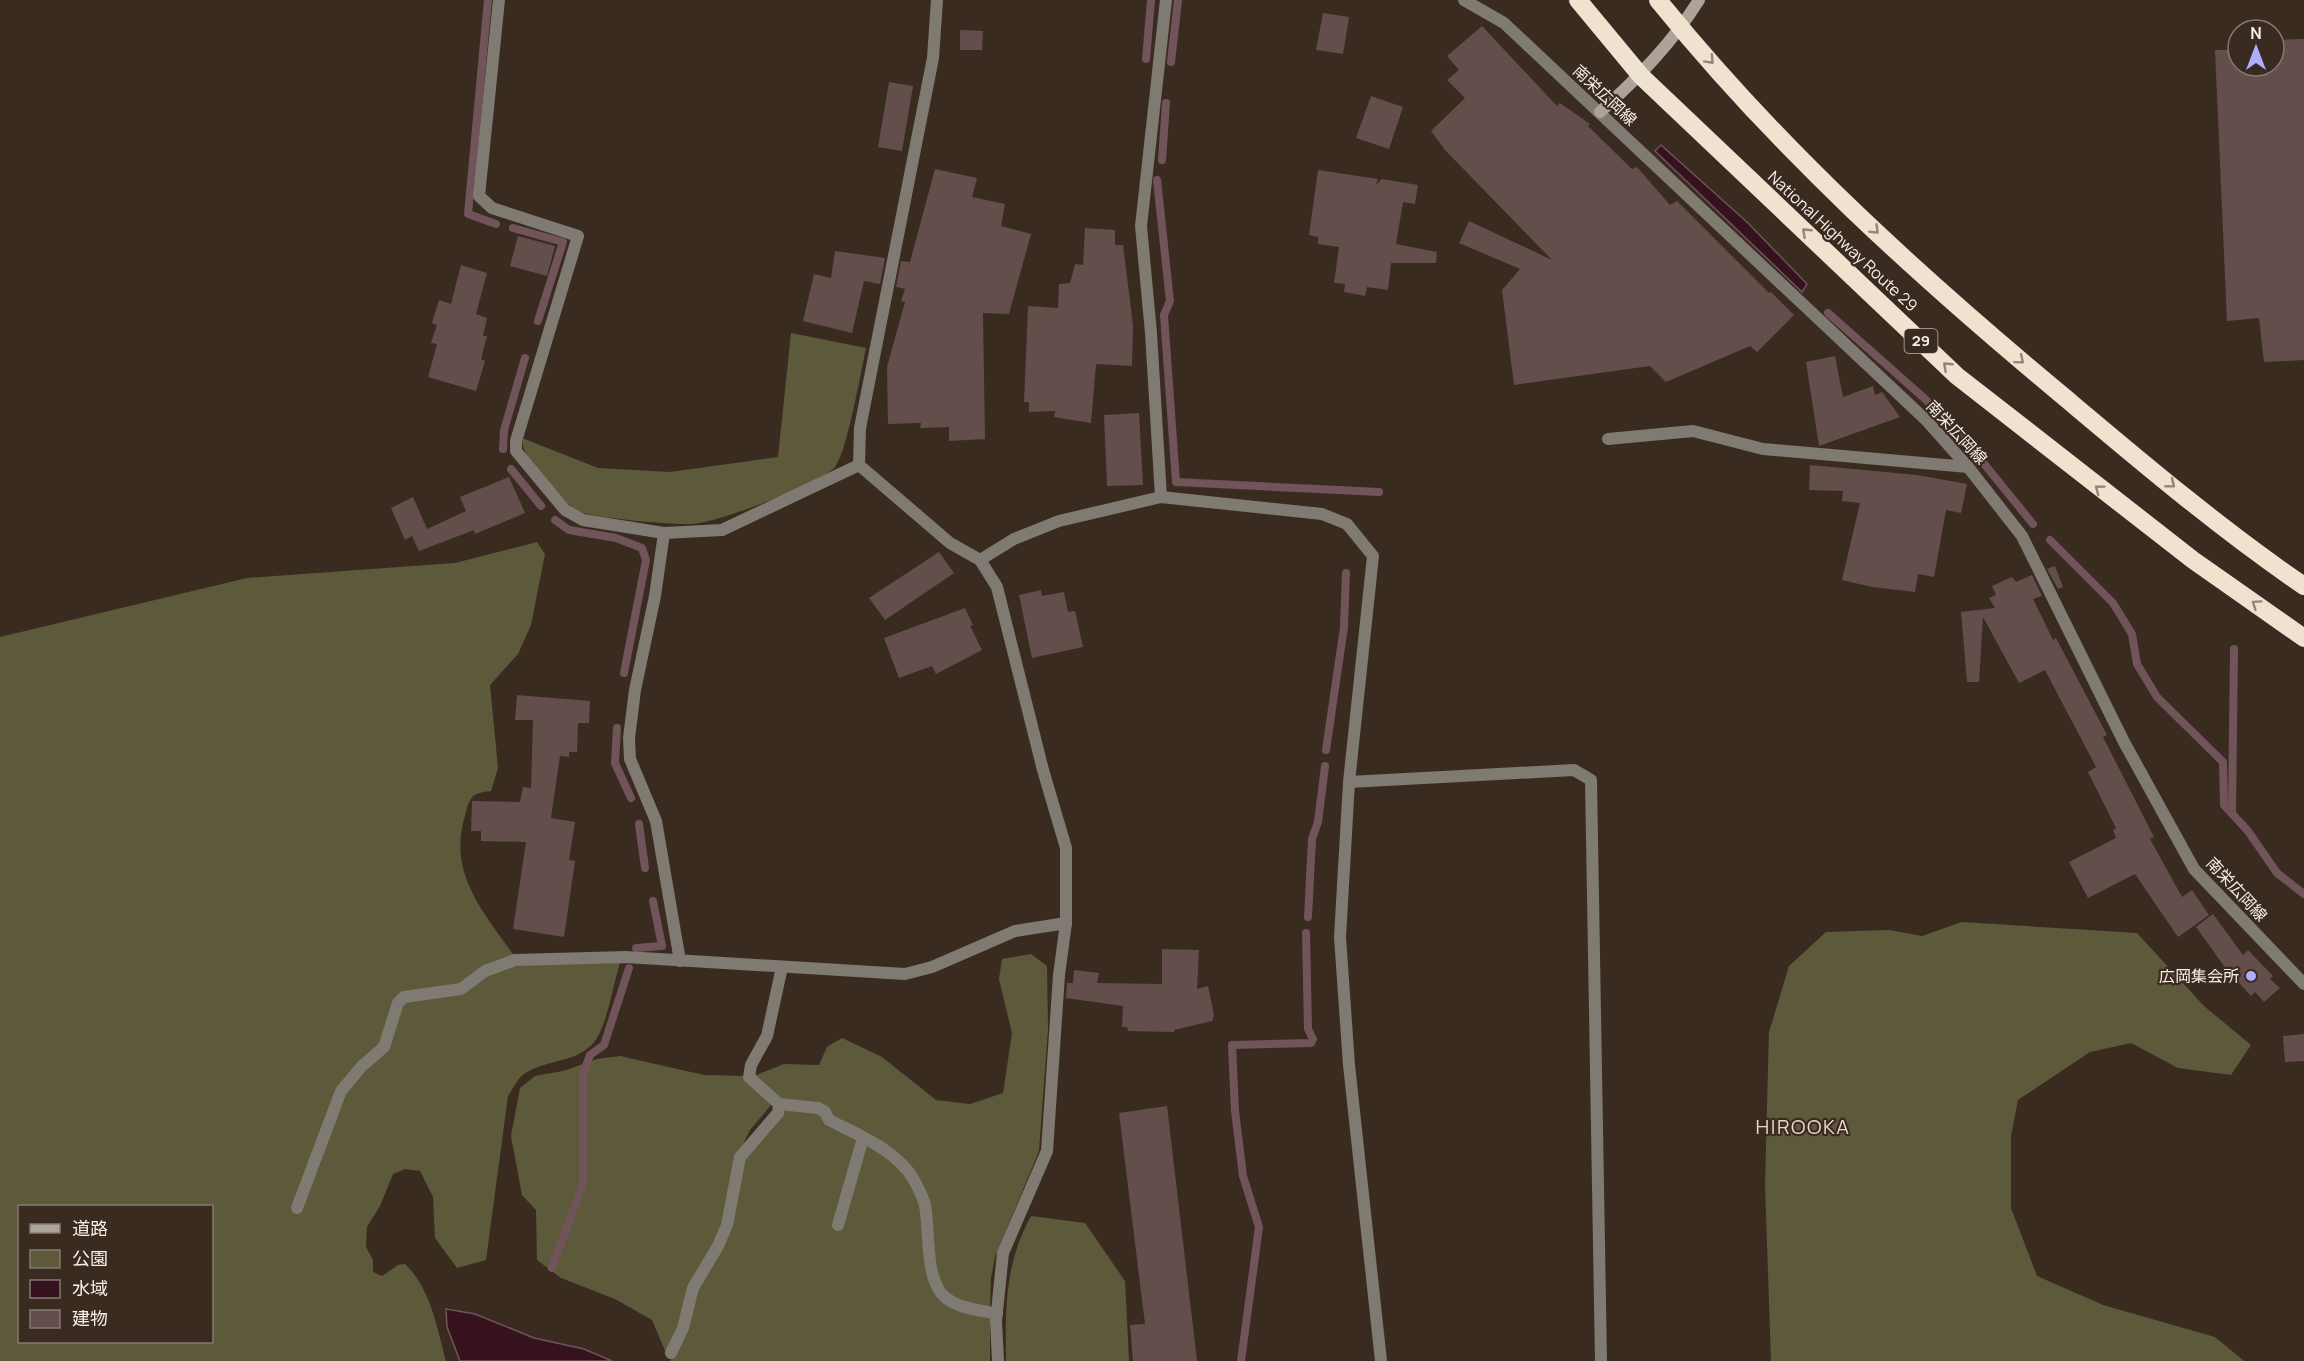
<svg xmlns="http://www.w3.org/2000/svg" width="2304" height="1361" font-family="Manrope,'Noto Sans JP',sans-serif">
  <rect width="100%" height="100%" fill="#3a2b21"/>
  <g fill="#5d5a3b" fill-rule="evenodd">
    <path d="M791,333L866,348C861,371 847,453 835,467C819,485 716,523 692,524C673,525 593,518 578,511C565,505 553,487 543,476C533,463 522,454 522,438L598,468L670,472L778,457Z"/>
    <path d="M537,542L545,554L531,625L518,654L490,685L498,768L491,791C471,793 470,797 465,816C447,873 484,913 515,957L458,986L408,991L381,1042L359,1064L341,1103C348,1090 355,1078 366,1068C373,1062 382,1056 387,1049C397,1034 396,1013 407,1001L459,994L487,975L519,964L620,963C614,982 607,1022 597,1038C581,1064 547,1058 524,1074C517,1079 513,1089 508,1096L486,1260L457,1268L435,1238L433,1197L420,1171L405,1169L393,1174L380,1206L367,1227L366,1247L373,1260V1272L382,1276L398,1265L405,1264C431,1289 437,1328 446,1361H0V637L247,578L455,563ZM20,1206H212V1342H20Z"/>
    <path d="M1962,922L2137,933L2204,1006L2251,1045L2231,1075L2178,1068L2131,1043L2090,1052L2018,1100L2011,1136V1208L2037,1276L2103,1305L2215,1337L2244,1361H1771L1765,1185L1769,1032L1789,966L1826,932L1889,930L1922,936Z"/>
    <path d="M1031,954L1047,966L1048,1029L1039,1151L995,1257L991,1278L990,1308L955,1300L941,1287L920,1181L832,1117L782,1101L754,1076L784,1064L819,1065L827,1047L842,1038L882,1057L936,1100L970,1104L1003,1093L1012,1033L999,979L1002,959Z"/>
    <path d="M620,1056L704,1075L745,1076L772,1104L750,1130L740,1150L722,1224L666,1353L652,1320L615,1299L561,1278L537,1260L536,1210L522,1195L511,1136L520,1088L535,1076L563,1071L597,1059Z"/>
    <path d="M783,1109L816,1113L876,1149L904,1172L919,1197L932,1290L941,1301L990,1316V1361H670C684,1342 686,1324 693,1302C706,1259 725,1204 743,1163C754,1139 775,1134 783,1109Z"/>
    <path d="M1031,1216L1085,1223L1125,1281L1129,1361H1006C1005,1309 1005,1263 1031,1216Z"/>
  </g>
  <g fill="#35121d" stroke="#70545a" stroke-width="1.5">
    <path d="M1661,145L1747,222L1807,284L1802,292L1655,151Z"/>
    <path d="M446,1309L475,1314L534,1338L584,1349L612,1361H460L447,1327Z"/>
  </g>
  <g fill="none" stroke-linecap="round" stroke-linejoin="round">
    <g stroke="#70545a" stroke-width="8">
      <path d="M488,0L468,214L496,224"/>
      <path d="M1146,59L1151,0"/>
      <path d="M1171,62L1178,0"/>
      <path d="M1162,160L1166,103"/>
      <path d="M1157,180L1170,301L1164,315L1176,482L1379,492"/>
      <path d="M513,228L563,242L538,321"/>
      <path d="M1828,313L1924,398L1959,433L2033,524"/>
      <path d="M503,449L504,430L525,358"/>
      <path d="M511,469L541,506"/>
      <path d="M555,520L569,530L616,538L642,548L646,560L624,673"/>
      <path d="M2050,540L2113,603L2132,634L2137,664L2157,697L2223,762L2224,805L2248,831L2277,873L2304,894"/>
      <path d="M617,728L615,763L631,798"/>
      <path d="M1326,750L1344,627L1346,573"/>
      <path d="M2232,812L2234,649"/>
      <path d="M639,824L645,868"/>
      <path d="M1308,917L1312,839L1318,822L1325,766"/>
      <path d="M636,948L662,946L653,901"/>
      <path d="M552,1268L583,1183V1074L590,1055L604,1045L629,968"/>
      <path d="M1241,1361L1259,1227L1243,1176L1235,1111L1232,1045L1311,1043L1313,1039L1308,1029L1306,933"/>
    </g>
  </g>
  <g fill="#634e4b">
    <path d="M1323,13L1349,17L1343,54L1316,50Z"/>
    <path d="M1482,26L1557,106L1560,103L1590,124L1588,126L1632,169L1637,167L1670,205L1677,201L1769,293L1771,292L1794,315L1757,352L1750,346L1666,382L1650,366L1514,385L1502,290L1520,269L1459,243L1469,221L1552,260L1445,150L1431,131L1465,98L1447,80L1459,70L1447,56Z"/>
    <path d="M960,30L983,31L982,50H960Z"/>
    <path d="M2304,39V360L2264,362L2259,318L2227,321L2215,50H2238V66H2274V40Z"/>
    <path d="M889,82L913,86L902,151L878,147Z"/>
    <path d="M1371,96L1403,107L1389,149L1356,138Z"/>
    <path d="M935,169L977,178L972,197L1005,204L1001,226L1031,234L1009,314L983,313L985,439L949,441V427L920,428L921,423L888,424L887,367L905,302L901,301L905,289L896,287L901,261L910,262Z"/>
    <path d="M1318,170L1378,179L1376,185L1382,179L1418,185L1415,204L1403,202L1396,244L1437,252L1436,263H1391L1388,290L1367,287L1365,296L1344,292L1345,284L1334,283L1339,247L1318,244V237L1309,235Z"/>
    <path d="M1085,228L1115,230V245H1123L1133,325L1132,366L1096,364L1091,423L1054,417L1055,411L1029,412V402H1024L1028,306L1058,308L1059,284L1070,283L1075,264L1083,265Z"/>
    <path d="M518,236L555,246L547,276L510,266Z"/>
    <path d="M835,251L885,258L880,284L864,281L852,333L803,321L814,274L831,278Z"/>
    <path d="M461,265L487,273L476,314L487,318L483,336H487L481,359L485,361L476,391L428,377L437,344L431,343L437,325L432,323L439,300L451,304Z"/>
    <path d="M1835,356L1843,397L1873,386L1875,395L1882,392L1900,417L1819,446L1806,362Z"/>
    <path d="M1139,413L1143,485L1107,486L1104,415Z"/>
    <path d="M1810,465L1917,475L1967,484L1961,513L1946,510L1934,577L1918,574L1915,592L1872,587L1842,580L1860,503L1842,501L1843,491L1809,490Z"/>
    <path d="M509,477L525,513L475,534L474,530L419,551L412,536L405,540L391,508L413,497L427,529L466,511L460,497Z"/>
    <path d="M939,552L954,573L885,620L869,598Z"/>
    <path d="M2055,566L2063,587L2058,589L2047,569Z"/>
    <path d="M2032,575L2042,596L2033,599L2053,640L2056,638L2107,735L2103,737L2154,837L2150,839L2182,897L2192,890L2209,915L2178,937L2135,874L2088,898L2069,862L2116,838L2113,830L2116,828L2088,772L2096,767L2045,670L2019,683L1983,617L1979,682H1967L1961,612L1995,608L1989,598L1996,595L1992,586L2012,577L2016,582Z"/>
    <path d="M1041,590L1042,596L1064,592L1068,612L1075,611L1083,647L1032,658L1019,595Z"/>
    <path d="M965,608L973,625L970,626L982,650L936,674L932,666L899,678L884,638Z"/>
    <path d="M517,695L590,701L589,723H578L577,752H569V757L560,756L551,818L575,822L569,860L575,861L564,937L513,929L526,842L481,841V831H471L472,801L520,802L523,787L531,788L533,720H515Z"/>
    <path d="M2213,914L2243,955L2248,950L2273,976L2270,979L2280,988L2264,1002L2255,992L2251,996L2224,966L2196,927Z"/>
    <path d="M1162,949L1199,950L1197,989L1208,986L1214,1015L1212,1021L1174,1030V1032L1128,1031L1127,1027H1122L1123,1006L1066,998L1067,983H1073L1074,970L1099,973L1097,983L1162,984Z"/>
    <path d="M2304,1034V1061L2285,1062L2283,1036Z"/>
    <path d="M1167,1106L1197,1361H1133L1130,1325L1145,1324L1119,1113Z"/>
  </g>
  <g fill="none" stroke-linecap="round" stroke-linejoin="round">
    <g stroke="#7f7a72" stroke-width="12">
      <path d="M499,0L479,196L492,208L578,236L516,441V451L565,510L583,520L664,533L722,530L859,465"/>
      <path d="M1464,0L1504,23L1927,421L1968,467L2022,536L2124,742L2194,869L2304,984"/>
      <path d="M1608,439L1693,431L1763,449L1968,467"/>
      <path d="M859,465L950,543L980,560L997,587L1043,770L1066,848V923L1059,975L1047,1151L1003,1253L996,1321L998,1361"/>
      <path d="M859,465L860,428L933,58L937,0"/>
      <path d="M1161,497L1151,333L1141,226L1166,0"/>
      <path d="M664,533L655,596L635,690L629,738L630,759L656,821L680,961"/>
      <path d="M980,560L1014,539L1059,521L1161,497L1322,514L1347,524L1373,556L1349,782L1340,937L1349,1065L1381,1361"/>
      <path d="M1349,782L1574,770L1591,780L1601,1361"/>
      <path d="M779,1104L818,1108L825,1112L829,1120C858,1135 897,1150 914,1180C918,1188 923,1197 925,1205C930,1231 924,1286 949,1300C962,1309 981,1310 997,1314"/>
      <path d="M297,1208L341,1091L362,1066L384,1047L398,1003L404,997L461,989L485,971L515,960L626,957L905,974L932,967L1015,931L1066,923"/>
      <path d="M838,1225L863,1138"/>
      <path d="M671,1353L683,1328L693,1288L718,1246L727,1225L740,1157L778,1113L779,1104L749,1077L751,1065L767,1036L782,967"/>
    </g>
    <path stroke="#aca498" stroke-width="12" d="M1600,112C1638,78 1672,43 1699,0"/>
    <g stroke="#efe2cf" stroke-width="18">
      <path d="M1578,0L1641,76L1957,376L2193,560L2304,638"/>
      <path d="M1658,0C1778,149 1922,279 2069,401C2145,465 2222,530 2304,586"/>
    </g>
  </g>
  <defs><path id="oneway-chevron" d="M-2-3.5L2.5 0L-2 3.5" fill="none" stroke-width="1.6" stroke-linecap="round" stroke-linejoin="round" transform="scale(1.5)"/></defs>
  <g stroke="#948678">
    <use href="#oneway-chevron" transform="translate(1710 60) rotate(47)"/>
    <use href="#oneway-chevron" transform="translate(1875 230) rotate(44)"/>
    <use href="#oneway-chevron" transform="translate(1806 232) rotate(-137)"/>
    <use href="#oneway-chevron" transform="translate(2020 360) rotate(40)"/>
    <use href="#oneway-chevron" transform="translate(1947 366) rotate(-137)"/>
    <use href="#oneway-chevron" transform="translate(2171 484) rotate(39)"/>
    <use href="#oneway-chevron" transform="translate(2099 489) rotate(-143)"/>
    <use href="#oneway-chevron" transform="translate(2256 604) rotate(-145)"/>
  </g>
  <circle fill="#b1adfa" stroke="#3a2b21" stroke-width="2" cx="2251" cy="976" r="6"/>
  <g text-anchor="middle" stroke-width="4.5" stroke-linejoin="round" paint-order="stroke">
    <rect fill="#3a2b21" stroke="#c0b4ac" stroke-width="1.5" x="1904.5" y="329" width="33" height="24" rx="4.5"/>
    <g font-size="15" font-weight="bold" fill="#f9efe8">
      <text x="1921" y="346">29</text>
    </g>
    <g font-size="16" fill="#f9efe8" stroke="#3a2b21">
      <text transform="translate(1605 95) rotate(43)" y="6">南栄広岡線</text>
      <text transform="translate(1843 241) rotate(43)" y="6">National Highway Route 29</text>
      <text transform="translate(1957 432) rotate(47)" y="6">南栄広岡線</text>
      <text transform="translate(2237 889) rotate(47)" y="6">南栄広岡線</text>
    </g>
    <g font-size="16" fill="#f9efe8" stroke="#3a2b21" text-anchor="end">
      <text x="2239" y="982">広岡集会所</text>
    </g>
    <g font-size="20" letter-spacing="1.5" fill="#ebd6ca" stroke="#3a2b21">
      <text x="1803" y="1134">HIROOKA</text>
    </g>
  </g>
  <rect x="18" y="1205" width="195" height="138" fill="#3a2b21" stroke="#867971" stroke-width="1.5"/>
  <rect x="30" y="1224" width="30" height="9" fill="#aca498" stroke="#867971" stroke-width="1.5"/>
  <text x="72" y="1235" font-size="18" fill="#f9efe8">道路</text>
  <rect x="30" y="1250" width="30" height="18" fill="#5d5a3b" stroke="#867971" stroke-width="1.5"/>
  <text x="72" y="1265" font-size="18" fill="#f9efe8">公園</text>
  <rect x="30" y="1280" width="30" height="18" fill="#35121d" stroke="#867971" stroke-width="1.5"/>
  <text x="72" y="1295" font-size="18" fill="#f9efe8">水域</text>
  <rect x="30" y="1310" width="30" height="18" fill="#634e4b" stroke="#867971" stroke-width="1.5"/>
  <text x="72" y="1325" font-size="18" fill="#f9efe8">建物</text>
  <g transform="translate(2256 48)"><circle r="28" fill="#3a2b21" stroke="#867971" stroke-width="1.5"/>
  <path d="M0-4.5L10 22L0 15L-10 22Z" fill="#b1adfa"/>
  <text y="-9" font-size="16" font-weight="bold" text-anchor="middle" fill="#f9efe8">N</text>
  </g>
</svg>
